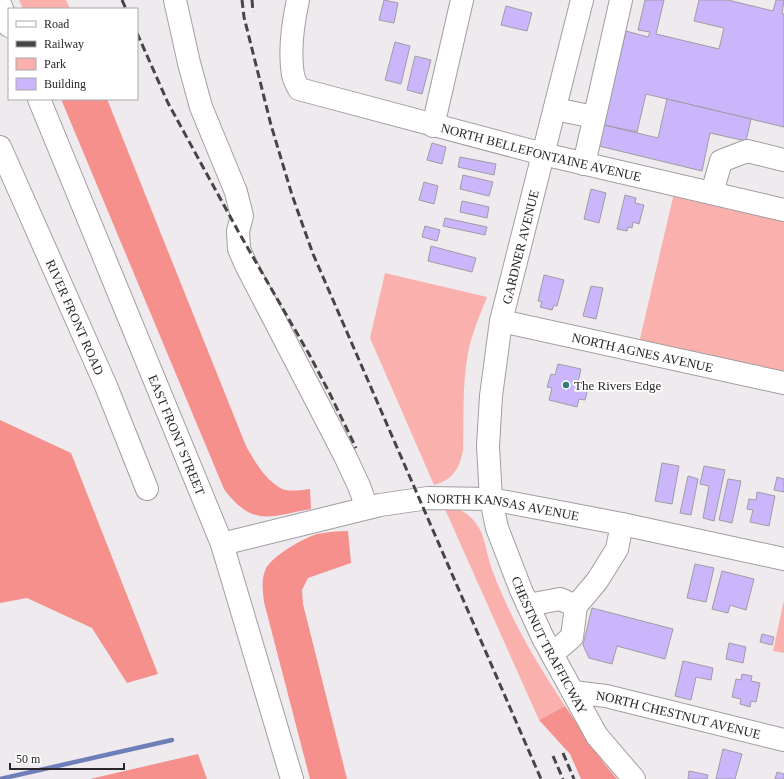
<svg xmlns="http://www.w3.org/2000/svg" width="784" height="779" font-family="Georgia,serif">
  <rect width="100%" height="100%" fill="#efeaee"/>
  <g fill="#fab1ad">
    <path d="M19,0H66L70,9H23Z"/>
    <path d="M674,193L784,218V376L639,343Z"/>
    <path d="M385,273L487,297C480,315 472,333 468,353C462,385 464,419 463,451C459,470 452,480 434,485L370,338Z"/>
    <path d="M444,507C457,507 470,513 477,525C484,534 486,549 489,560C492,571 497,583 502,594C519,634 541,669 565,706L539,720Z"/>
    <path d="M784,600V653L773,651Z"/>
  </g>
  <g fill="#f5908d">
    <path d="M61,99H107L246,446C255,462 265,480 282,489C290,492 302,490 310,489L311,509C270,516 253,528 224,489Z"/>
    <path d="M0,420L71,453L158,674L127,683L92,628L27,598L0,603Z"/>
    <path d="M348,531L351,563L308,578L302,590L303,604L347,779H310L264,602C263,592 261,580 265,571C269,557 304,538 317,534C328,532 338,531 348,531Z"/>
    <path d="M565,706L603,762L617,779H581L570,754L539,720Z"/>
    <path d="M198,754L207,779H90Z"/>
  </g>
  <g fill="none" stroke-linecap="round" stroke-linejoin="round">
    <path stroke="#6e7eb8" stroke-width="4.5" d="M0,779L172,740"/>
  </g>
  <g fill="#cbb6fb" stroke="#9e9da2">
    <path d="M384,0L398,3L394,23L379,20Z"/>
    <path d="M645,0H664L656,34L719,49L724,28L694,21L699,0H728L773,11L776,0H784L782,14H784V127L646,94L637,132L604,125L626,31L648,37L650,32L638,30Z"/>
    <path d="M506,6L532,13L527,31L501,25Z"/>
    <path d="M395,42L410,46L401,84L385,80Z"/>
    <path d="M415,56L431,60L422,94L407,90Z"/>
    <path d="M667,99L751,119L746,141L710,133L702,171L599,146L604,125L658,138Z"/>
    <path d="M432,143L446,147L442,164L427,160Z"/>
    <path d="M460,157L496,164L494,175L458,167Z"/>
    <path d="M463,175L493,182L489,196L460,189Z"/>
    <path d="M424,182L438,186L434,204L419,200Z"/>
    <path d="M591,189L606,193L599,223L584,219Z"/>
    <path d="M625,195L636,198L635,203L644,205L639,224L633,222L632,228L628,227L627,231L617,229Z"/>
    <path d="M462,201L489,207L487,218L460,212Z"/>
    <path d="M445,218L487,227L485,235L443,226Z"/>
    <path d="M425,226L440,230L437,241L422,237Z"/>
    <path d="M431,246L476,258L472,272L428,261Z"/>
    <path d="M544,275L564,280L557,306L554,305L552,310L540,307L542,302L538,301Z"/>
    <path d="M591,286L603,288L596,319L583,316Z"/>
    <path d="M558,364L581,369L578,382L589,385L585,400L579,399L577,407L549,400L552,388L547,387L551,374L555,375Z"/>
    <path d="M662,463L679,466L672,504L655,501Z"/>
    <path d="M704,466L725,470L714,521L703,518L709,486L700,484Z"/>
    <path d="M688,476L698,479L691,515L680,513Z"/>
    <path d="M777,477L784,479V492L774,490Z"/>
    <path d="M728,479L741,481L732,523L719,520Z"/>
    <path d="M757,492L775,496L769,526L750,522L753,510L747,509L749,499L756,500Z"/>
    <path d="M695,564L714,568L706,602L687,598Z"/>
    <path d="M722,571L754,579L746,610L730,605L728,613L712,609Z"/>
    <path d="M592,608L673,629L665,659L617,646L612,664L589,658L583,645Z"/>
    <path d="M762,634L774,637L772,645L760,642Z"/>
    <path d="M729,643L746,647L743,663L726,659Z"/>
    <path d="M683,661L713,668L711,680L696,677L691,700L675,696Z"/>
    <path d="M742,674L752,676L751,681L760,683L756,702L751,701L750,707L740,704L741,699L732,697L736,679L741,680Z"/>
    <path d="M723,749L742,754L735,779H716Z"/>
    <path d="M689,771L708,775L707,779H688Z"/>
    <path d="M777,772L784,774V779H775Z"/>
  </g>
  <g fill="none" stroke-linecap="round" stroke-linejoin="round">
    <defs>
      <g id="minor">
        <path d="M175,0L189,63L201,107L236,192L242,216L238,231L239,249L246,265L345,456L359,486L367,508"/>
        <path id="s1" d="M298,0C293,23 289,51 293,75C294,80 297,85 299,89L543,154L784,210"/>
        <path id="s2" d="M582,0L501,321L491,396L488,446L491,499L497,528L521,590L543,638L597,736L634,779"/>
        <path d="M555,109L594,117"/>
        <path d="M433,126L462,0"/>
        <path id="s3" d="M0,147L106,386L147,489"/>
        <path d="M584,164L621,0"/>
        <path d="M712,193L721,161L747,151L784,160"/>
        <path id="s4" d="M501,321L784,383"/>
        <path id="s5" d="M222,544L380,505L428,498L491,499L622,524L784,559"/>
        <path d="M528,605L560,599L576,606"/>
        <path d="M552,654L572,637L576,606L597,581L617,549L622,524"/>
        <path id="s6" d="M573,692L606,696L784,740"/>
      </g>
      <g id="major">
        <path d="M0,4L9,26"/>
        <path id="s7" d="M39,99L222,544L292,779"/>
      </g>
    </defs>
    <use href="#minor" stroke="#a19da1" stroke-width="24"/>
    <use href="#major" stroke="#a19da1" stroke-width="24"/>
    <use href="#minor" stroke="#fff" stroke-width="22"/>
    <use href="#major" stroke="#fff" stroke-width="22"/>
    <g stroke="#474547" stroke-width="3" stroke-dasharray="8 4" stroke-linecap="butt">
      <path d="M122,0L126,9"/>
      <path d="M242,0L244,17L271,125L292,195L313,254L541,779"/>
      <path d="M252,0L253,12"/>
      <path d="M137,33L168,103L238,231L309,354L330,394L356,448"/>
      <path d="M563,753L574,779"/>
      <path d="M553,756L563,779"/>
    </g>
  </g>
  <circle fill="#347b74" stroke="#fff" stroke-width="1.5" cx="566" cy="385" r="4"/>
  <g text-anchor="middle" stroke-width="3.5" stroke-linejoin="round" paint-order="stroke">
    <g font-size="13" fill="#292729" stroke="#fff">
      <text dy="5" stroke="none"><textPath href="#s1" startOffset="341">NORTH BELLEFONTAINE AVENUE</textPath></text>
      <text transform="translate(520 247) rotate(-76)" y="5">GARDNER AVENUE</text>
      <text dy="5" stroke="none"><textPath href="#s3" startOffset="186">RIVER FRONT ROAD</textPath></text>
      <text dy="5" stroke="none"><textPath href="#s4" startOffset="145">NORTH AGNES AVENUE</textPath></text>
      <text dy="5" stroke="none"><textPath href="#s7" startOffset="363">EAST FRONT STREET</textPath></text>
      <text dy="5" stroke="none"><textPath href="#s5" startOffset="287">NORTH KANSAS AVENUE</textPath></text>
      <text dy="5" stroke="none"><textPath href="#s2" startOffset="668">CHESTNUT TRAFFICWAY</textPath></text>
      <text dy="5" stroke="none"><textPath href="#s6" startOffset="108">NORTH CHESTNUT AVENUE</textPath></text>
    </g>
    <g font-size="13" fill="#292729" stroke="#fff" text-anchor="start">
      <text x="574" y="390">The Rivers Edge</text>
    </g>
  </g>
  <rect x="8" y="8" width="130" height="92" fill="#ffffff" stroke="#a9a9a9"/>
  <rect x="16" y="21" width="20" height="6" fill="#ffffff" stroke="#a9a9a9"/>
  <text x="44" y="28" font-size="12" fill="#292729">Road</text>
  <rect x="16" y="41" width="20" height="6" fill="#474547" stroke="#a9a9a9"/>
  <text x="44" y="48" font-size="12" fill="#292729">Railway</text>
  <rect x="16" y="58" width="20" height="12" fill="#fab1ad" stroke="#a9a9a9"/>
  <text x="44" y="68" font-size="12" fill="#292729">Park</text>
  <rect x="16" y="78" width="20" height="12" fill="#cbb6fb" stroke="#a9a9a9"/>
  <text x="44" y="88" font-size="12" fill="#292729">Building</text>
  <path d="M10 763v6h114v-6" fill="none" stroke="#292729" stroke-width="2"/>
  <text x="16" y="763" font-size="12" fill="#292729" stroke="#ffffff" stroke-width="3" paint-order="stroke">50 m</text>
</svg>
